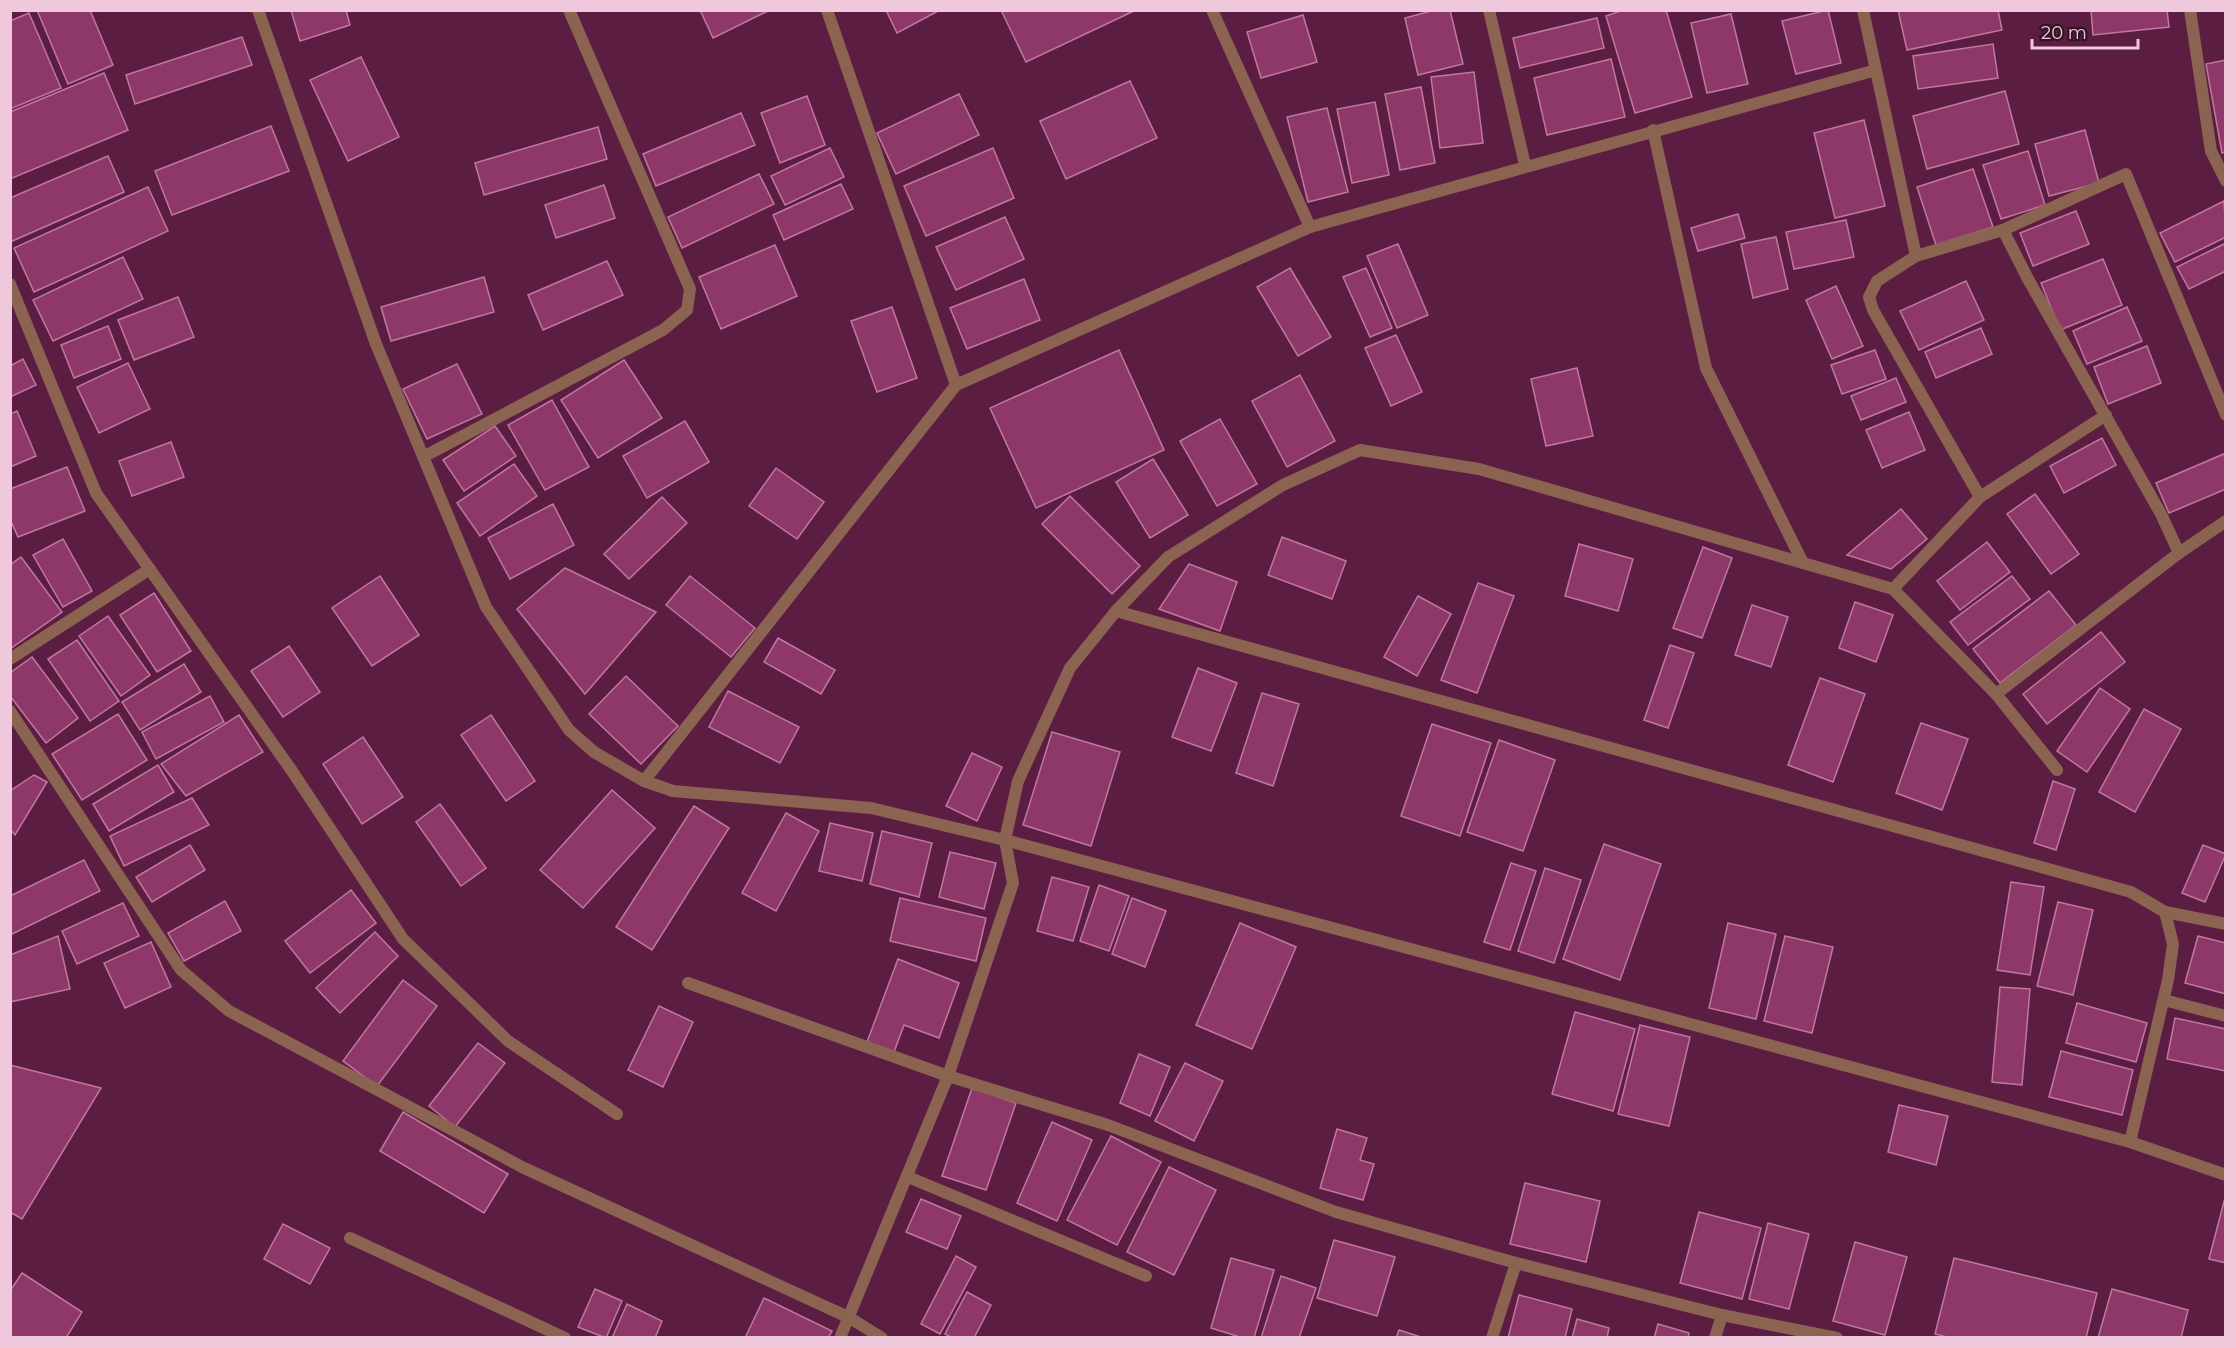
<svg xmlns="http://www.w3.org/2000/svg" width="2236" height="1348" font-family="Montserrat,sans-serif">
  <rect width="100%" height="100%" fill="#5c1d42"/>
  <g fill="#8d3868" stroke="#c1789d" stroke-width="1.5">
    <path d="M37,10H90L113,65L68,84Z"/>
    <path d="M291,10H346L350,25L300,41Z"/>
    <path d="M700,10H770L713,38Z"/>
    <path d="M886,10H940L897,33Z"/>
    <path d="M1001,10H1136L1026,62Z"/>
    <path d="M1435,10H1450L1463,64L1418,75L1405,18Z"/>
    <path d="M1623,10H1666L1692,97L1635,113L1606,16Z"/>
    <path d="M1828,10L1841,63L1796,74L1782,21Z"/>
    <path d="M1898,10H1998L2002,30L1907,50Z"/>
    <path d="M2091,10H2167L2169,27L2093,35Z"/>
    <path d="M29,13L61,88L10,109V21Z"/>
    <path d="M1731,14L1748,84L1707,93L1691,23Z"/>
    <path d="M1303,15L1317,62L1261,78L1247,32Z"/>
    <path d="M1597,18L1604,48L1520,68L1513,38Z"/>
    <path d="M242,37L252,65L135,104L126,75Z"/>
    <path d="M1993,44L1998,78L1918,89L1913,56Z"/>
    <path d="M361,57L399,137L348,161L310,80Z"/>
    <path d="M1611,59L1625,117L1547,135L1534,78Z"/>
    <path d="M2226,60V152L2222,153L2206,64Z"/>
    <path d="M1474,72L1483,143L1440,148L1431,77Z"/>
    <path d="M104,73L128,130L10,179V112Z"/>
    <path d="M1130,81L1157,138L1066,179L1040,121Z"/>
    <path d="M1421,87L1435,163L1400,170L1385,94Z"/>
    <path d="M2005,91L2019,144L1927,169L1913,116Z"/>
    <path d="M959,94L979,135L896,174L877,133Z"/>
    <path d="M807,96L825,145L780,163L761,113Z"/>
    <path d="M1375,102L1389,175L1352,183L1337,109Z"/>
    <path d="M1327,108L1348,192L1308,202L1287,117Z"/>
    <path d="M741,113L755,145L656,186L643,154Z"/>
    <path d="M1864,120L1885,206L1835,218L1814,133Z"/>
    <path d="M271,126L289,171L172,215L155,171Z"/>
    <path d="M598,127L607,159L484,195L475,163Z"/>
    <path d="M2085,130L2099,183L2049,196L2035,144Z"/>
    <path d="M830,148L844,177L785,205L771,176Z"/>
    <path d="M993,148L1014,198L926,236L904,186Z"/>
    <path d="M2028,151L2045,205L2001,219L1983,165Z"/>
    <path d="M108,156L124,192L10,242V198Z"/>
    <path d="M1973,169L1993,227L1936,245L1917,187Z"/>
    <path d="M759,174L774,204L682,248L668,217Z"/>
    <path d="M841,184L853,209L784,240L773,215Z"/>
    <path d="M604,185L615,218L556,238L545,205Z"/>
    <path d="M148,187L168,231L34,292L14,248Z"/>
    <path d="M2224,201L2226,237L2175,262L2160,233Z"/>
    <path d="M2076,211L2089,244L2033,266L2020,233Z"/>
    <path d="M1738,214L1745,238L1698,251L1691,228Z"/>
    <path d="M1005,217L1024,259L956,290L936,247Z"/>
    <path d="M1846,220L1854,257L1794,269L1786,232Z"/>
    <path d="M1776,237L1788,289L1753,298L1741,244Z"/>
    <path d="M2226,243V271L2189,289L2177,267Z"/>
    <path d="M1398,244L1428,315L1397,328L1367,256Z"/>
    <path d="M775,245L797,296L721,329L699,277Z"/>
    <path d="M123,257L143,299L53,341L33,300Z"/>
    <path d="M2103,259L2122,305L2060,330L2041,283Z"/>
    <path d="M607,261L623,295L543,330L528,295Z"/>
    <path d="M1290,268L1331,337L1298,356L1257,287Z"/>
    <path d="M1366,268L1392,328L1370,337L1343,277Z"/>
    <path d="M484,277L494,312L391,341L381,307Z"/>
    <path d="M1024,279L1040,320L967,349L950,308Z"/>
    <path d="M1966,281L1984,320L1919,350L1900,311Z"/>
    <path d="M1836,286L1863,346L1832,359L1806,300Z"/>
    <path d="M178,297L194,337L134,360L118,320Z"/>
    <path d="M892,307L917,378L877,392L851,321Z"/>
    <path d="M2127,307L2142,341L2087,364L2073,331Z"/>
    <path d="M108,326L121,359L74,378L61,345Z"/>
    <path d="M1981,328L1992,354L1936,378L1925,352Z"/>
    <path d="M1396,335L1422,392L1391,406L1365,348Z"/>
    <path d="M2147,346L2161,383L2108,404L2094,367Z"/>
    <path d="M1119,350L1164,450L1036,508L990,408Z"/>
    <path d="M1875,350L1886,379L1842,394L1831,365Z"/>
    <path d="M23,359L36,385L10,397V366Z"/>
    <path d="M624,360L662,418L598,458L561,400Z"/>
    <path d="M128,363L150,409L99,433L77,387Z"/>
    <path d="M457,364L482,414L427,439L403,389Z"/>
    <path d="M1577,368L1593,436L1546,446L1531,379Z"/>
    <path d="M1300,375L1335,441L1287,467L1252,401Z"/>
    <path d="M1896,378L1906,402L1861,420L1851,396Z"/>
    <path d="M552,400L589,467L545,490L508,425Z"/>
    <path d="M17,411L36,456L10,467V414Z"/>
    <path d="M1909,412L1925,450L1882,468L1866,430Z"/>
    <path d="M1220,419L1257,484L1217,506L1180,441Z"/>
    <path d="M685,421L709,462L647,498L623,456Z"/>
    <path d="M495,426L516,456L464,491L443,460Z"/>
    <path d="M2102,438L2116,465L2064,493L2050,466Z"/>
    <path d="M171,442L184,477L132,496L119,461Z"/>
    <path d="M2226,453V489L2169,513L2156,483Z"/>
    <path d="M1153,459L1188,515L1150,538L1116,482Z"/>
    <path d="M514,464L537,496L480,536L457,503Z"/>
    <path d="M67,467L85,511L18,537L10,519V489Z"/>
    <path d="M776,468L824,502L797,539L749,506Z"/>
    <path d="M2035,494L2079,554L2051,574L2007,514Z"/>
    <path d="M1070,496L1140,566L1112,594L1042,524Z"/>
    <path d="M662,497L687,523L629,579L604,554Z"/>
    <path d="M553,504L574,545L510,579L488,538Z"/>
    <path d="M1901,509L1927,539L1891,569L1847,555Z"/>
    <path d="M1282,537L1346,561L1332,599L1268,575Z"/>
    <path d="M63,539L92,591L63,607L33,555Z"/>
    <path d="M1987,542L2010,572L1960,610L1937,581Z"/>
    <path d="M1579,544L1633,559L1618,611L1565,596Z"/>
    <path d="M1703,547L1732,558L1702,638L1673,628Z"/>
    <path d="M21,557L62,612L10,649V565Z"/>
    <path d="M1189,564L1237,582L1220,631L1159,609Z"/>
    <path d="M565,568L656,612L585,694L517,609Z"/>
    <path d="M380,576L419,635L372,666L332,608Z"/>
    <path d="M690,576L755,628L731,657L666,605Z"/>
    <path d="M2012,576L2030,599L1968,645L1950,622Z"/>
    <path d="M1478,583L1514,596L1477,693L1441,680Z"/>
    <path d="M2049,591L2076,625L2000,683L1973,649Z"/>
    <path d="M154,593L191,651L157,672L120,615Z"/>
    <path d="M1418,596L1451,614L1417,676L1384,657Z"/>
    <path d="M1855,602L1893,615L1876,662L1839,648Z"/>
    <path d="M1752,605L1788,617L1771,667L1735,655Z"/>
    <path d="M108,616L150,675L121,696L79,636Z"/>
    <path d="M2101,632L2125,662L2047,724L2023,694Z"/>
    <path d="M778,638L835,670L821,694L764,662Z"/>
    <path d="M77,640L119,701L90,721L48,659Z"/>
    <path d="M1670,645L1694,653L1668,728L1644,720Z"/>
    <path d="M289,646L320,692L283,717L251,671Z"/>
    <path d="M32,657L78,718L46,743L10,696V673Z"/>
    <path d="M184,664L201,692L140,730L122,702Z"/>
    <path d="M1198,668L1237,683L1211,751L1172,737Z"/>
    <path d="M626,676L678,726L641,764L589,714Z"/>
    <path d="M1820,678L1865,694L1833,782L1788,765Z"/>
    <path d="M2100,688L2130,709L2087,772L2057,751Z"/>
    <path d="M728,691L799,727L780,763L709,727Z"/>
    <path d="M1262,693L1299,704L1273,786L1236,773Z"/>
    <path d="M210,696L224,722L156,759L142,732Z"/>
    <path d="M2144,709L2181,729L2135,812L2099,792Z"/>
    <path d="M118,714L147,760L82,800L52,754Z"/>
    <path d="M239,715L263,752L186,796L161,764Z"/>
    <path d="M491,715L535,781L506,801L461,735Z"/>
    <path d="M1921,723L1968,739L1942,810L1896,793Z"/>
    <path d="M1432,724L1491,743L1460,836L1401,816Z"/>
    <path d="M1052,732L1120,752L1091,846L1023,825Z"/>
    <path d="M363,737L403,797L362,824L323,764Z"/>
    <path d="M1499,740L1555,760L1523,851L1467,832Z"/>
    <path d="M972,753L1002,767L977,821L946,806Z"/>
    <path d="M158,765L174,792L109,831L93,804Z"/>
    <path d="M34,775L47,782L15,835L10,829V791Z"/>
    <path d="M2053,781L2075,789L2056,850L2034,843Z"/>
    <path d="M612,790L655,828L583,908L540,870Z"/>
    <path d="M192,798L209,825L124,866L110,836Z"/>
    <path d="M440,804L486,868L461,886L416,822Z"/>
    <path d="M694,806L729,828L652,950L616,927Z"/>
    <path d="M786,813L819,831L776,911L742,893Z"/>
    <path d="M830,823L873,833L862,881L819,871Z"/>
    <path d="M882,831L932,843L919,897L870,884Z"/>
    <path d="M1604,844L1661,864L1620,980L1563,959Z"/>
    <path d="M190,845L205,870L152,902L136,877Z"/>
    <path d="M2203,845L2226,854L2205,902L2182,893Z"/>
    <path d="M950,852L996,863L984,909L939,897Z"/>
    <path d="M84,860L100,891L10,935V896Z"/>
    <path d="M1511,863L1536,871L1510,950L1484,942Z"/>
    <path d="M1545,868L1581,880L1554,963L1518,951Z"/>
    <path d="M1052,877L1089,887L1073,941L1037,931Z"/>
    <path d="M2011,882L2044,887L2030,975L1997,970Z"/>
    <path d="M1099,885L1129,896L1109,951L1080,941Z"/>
    <path d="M351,890L376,923L310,973L285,941Z"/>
    <path d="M900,898L986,918L976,961L890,941Z"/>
    <path d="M1132,898L1166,911L1145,967L1112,954Z"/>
    <path d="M225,901L241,931L184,961L168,933Z"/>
    <path d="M2058,902L2093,910L2073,995L2037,986Z"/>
    <path d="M123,903L139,936L77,964L62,931Z"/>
    <path d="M1240,923L1296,947L1252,1049L1196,1025Z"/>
    <path d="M1728,923L1776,934L1756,1019L1709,1008Z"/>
    <path d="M375,932L398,956L340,1013L316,988Z"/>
    <path d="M58,936L70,989L10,1002V955Z"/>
    <path d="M1785,936L1833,947L1812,1033L1764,1021Z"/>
    <path d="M2198,936L2226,943V994L2185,983Z"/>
    <path d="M151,942L171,987L125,1008L104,963Z"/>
    <path d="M898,959L959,983L939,1038L904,1025L894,1052L867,1042Z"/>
    <path d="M403,980L437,1006L377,1086L343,1061Z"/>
    <path d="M2000,987L2030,989L2022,1085L1992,1082Z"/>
    <path d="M2077,1003L2147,1023L2136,1062L2066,1043Z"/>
    <path d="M659,1006L693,1022L663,1087L628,1070Z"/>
    <path d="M1575,1012L1635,1029L1613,1111L1552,1094Z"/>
    <path d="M2175,1018L2226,1029V1071L2167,1059Z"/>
    <path d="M1640,1025L1690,1037L1669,1126L1618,1114Z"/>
    <path d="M478,1043L505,1063L455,1127L429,1106Z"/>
    <path d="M2061,1051L2133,1070L2122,1115L2049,1097Z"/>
    <path d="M1139,1054L1170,1067L1150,1116L1120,1103Z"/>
    <path d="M1185,1063L1223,1081L1194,1141L1155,1121Z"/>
    <path d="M10,1065L101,1088L22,1219L10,1212Z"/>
    <path d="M972,1088L1016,1103L986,1190L942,1176Z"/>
    <path d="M1899,1105L1948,1116L1936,1165L1888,1152Z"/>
    <path d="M403,1112L508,1174L484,1213L380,1151Z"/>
    <path d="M1052,1122L1092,1140L1057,1221L1017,1203Z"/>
    <path d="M1337,1129L1367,1138L1360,1160L1374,1164L1363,1200L1320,1188Z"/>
    <path d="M1111,1136L1161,1162L1117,1245L1067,1220Z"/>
    <path d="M1169,1167L1216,1190L1174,1275L1127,1252Z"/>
    <path d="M1525,1183L1600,1201L1586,1262L1510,1244Z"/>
    <path d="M2226,1194V1263L2209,1259Z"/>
    <path d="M921,1199L961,1216L947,1249L906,1232Z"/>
    <path d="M1699,1212L1761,1228L1742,1299L1680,1283Z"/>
    <path d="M1768,1223L1809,1234L1789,1309L1749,1299Z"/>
    <path d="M283,1224L330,1248L310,1284L264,1259Z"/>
    <path d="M1334,1240L1395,1257L1377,1316L1317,1298Z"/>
    <path d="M1855,1242L1907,1257L1885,1335L1833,1321Z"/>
    <path d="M956,1256L976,1267L940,1334L921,1324Z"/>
    <path d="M1231,1258L1274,1270L1254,1338H1243L1211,1328Z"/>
    <path d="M1954,1258L2097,1293L2086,1338H1951L1935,1334Z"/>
    <path d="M22,1273L82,1312L66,1338H10V1291Z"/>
    <path d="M1281,1276L1316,1288L1299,1338H1261Z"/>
    <path d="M595,1289L622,1301L606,1338L578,1327Z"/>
    <path d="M2112,1289L2188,1310L2181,1338H2098Z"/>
    <path d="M967,1292L991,1305L974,1338H953L945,1334Z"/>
    <path d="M1519,1295L1572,1309L1565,1338H1508Z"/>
    <path d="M764,1298L832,1331L828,1338H745Z"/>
    <path d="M627,1304L662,1321L655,1338H612Z"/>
    <path d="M1577,1319L1609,1328L1607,1338H1572Z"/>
    <path d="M1658,1324L1689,1333L1688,1338H1654Z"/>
    <path d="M1399,1330L1424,1338H1396Z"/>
  </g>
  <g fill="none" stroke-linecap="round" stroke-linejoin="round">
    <g stroke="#8a6450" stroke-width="12">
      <path d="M258,10L376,344L486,607L569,730L594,752L644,781"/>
      <path d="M827,10L956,385"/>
      <path d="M1212,10L1310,227"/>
      <path d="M1489,10L1525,165"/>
      <path d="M1863,10L1916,256"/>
      <path d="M2190,10L2211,151L2226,181"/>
      <path d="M1876,70L1310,227L956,385L644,781L673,791L871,808L1005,840L2130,1142L2226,1175"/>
      <path d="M1653,130L1706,368L1803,563"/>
      <path d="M2003,230L2126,174L2226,415"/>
      <path d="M10,284L96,493L292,771L403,939L508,1041L617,1114"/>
      <path d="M423,457L663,330L687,310L690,289L569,10"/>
      <path d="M1980,497L1873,310L1869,297L1877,281L1916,256L2003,230L2028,279L2161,514L2179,553L1996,694"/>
      <path d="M2179,553L2226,521"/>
      <path d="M1893,589L1980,497L2106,415"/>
      <path d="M1116,611L2131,892L2165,912L2173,944L2168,980L2130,1142"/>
      <path d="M10,659L150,569"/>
      <path d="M10,711L181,970L229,1011L524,1168L850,1318L882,1338"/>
      <path d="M2165,912L2226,924"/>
      <path d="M688,983L948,1076L1108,1125L1336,1212L1516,1263L1722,1315L1837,1338"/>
      <path d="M2164,1000L2226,1016"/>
      <path d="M908,1177L1146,1276"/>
      <path d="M350,1238L565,1338"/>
      <path d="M840,1338L948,1076L1013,883L1005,840L1018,781L1070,668L1116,611L1168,557L1283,485L1360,450L1479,469L1893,589L1996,694L2057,770"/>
      <path d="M1492,1338L1516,1263"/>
      <path d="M1715,1338L1722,1315"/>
    </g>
  </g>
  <rect width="2236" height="1348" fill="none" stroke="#f0c8db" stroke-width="24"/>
  <path d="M2032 39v9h106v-9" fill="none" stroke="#f0c8db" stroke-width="3"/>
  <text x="2041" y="39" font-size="18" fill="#f0c8db" stroke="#311524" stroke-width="4.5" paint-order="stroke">20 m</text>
</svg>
